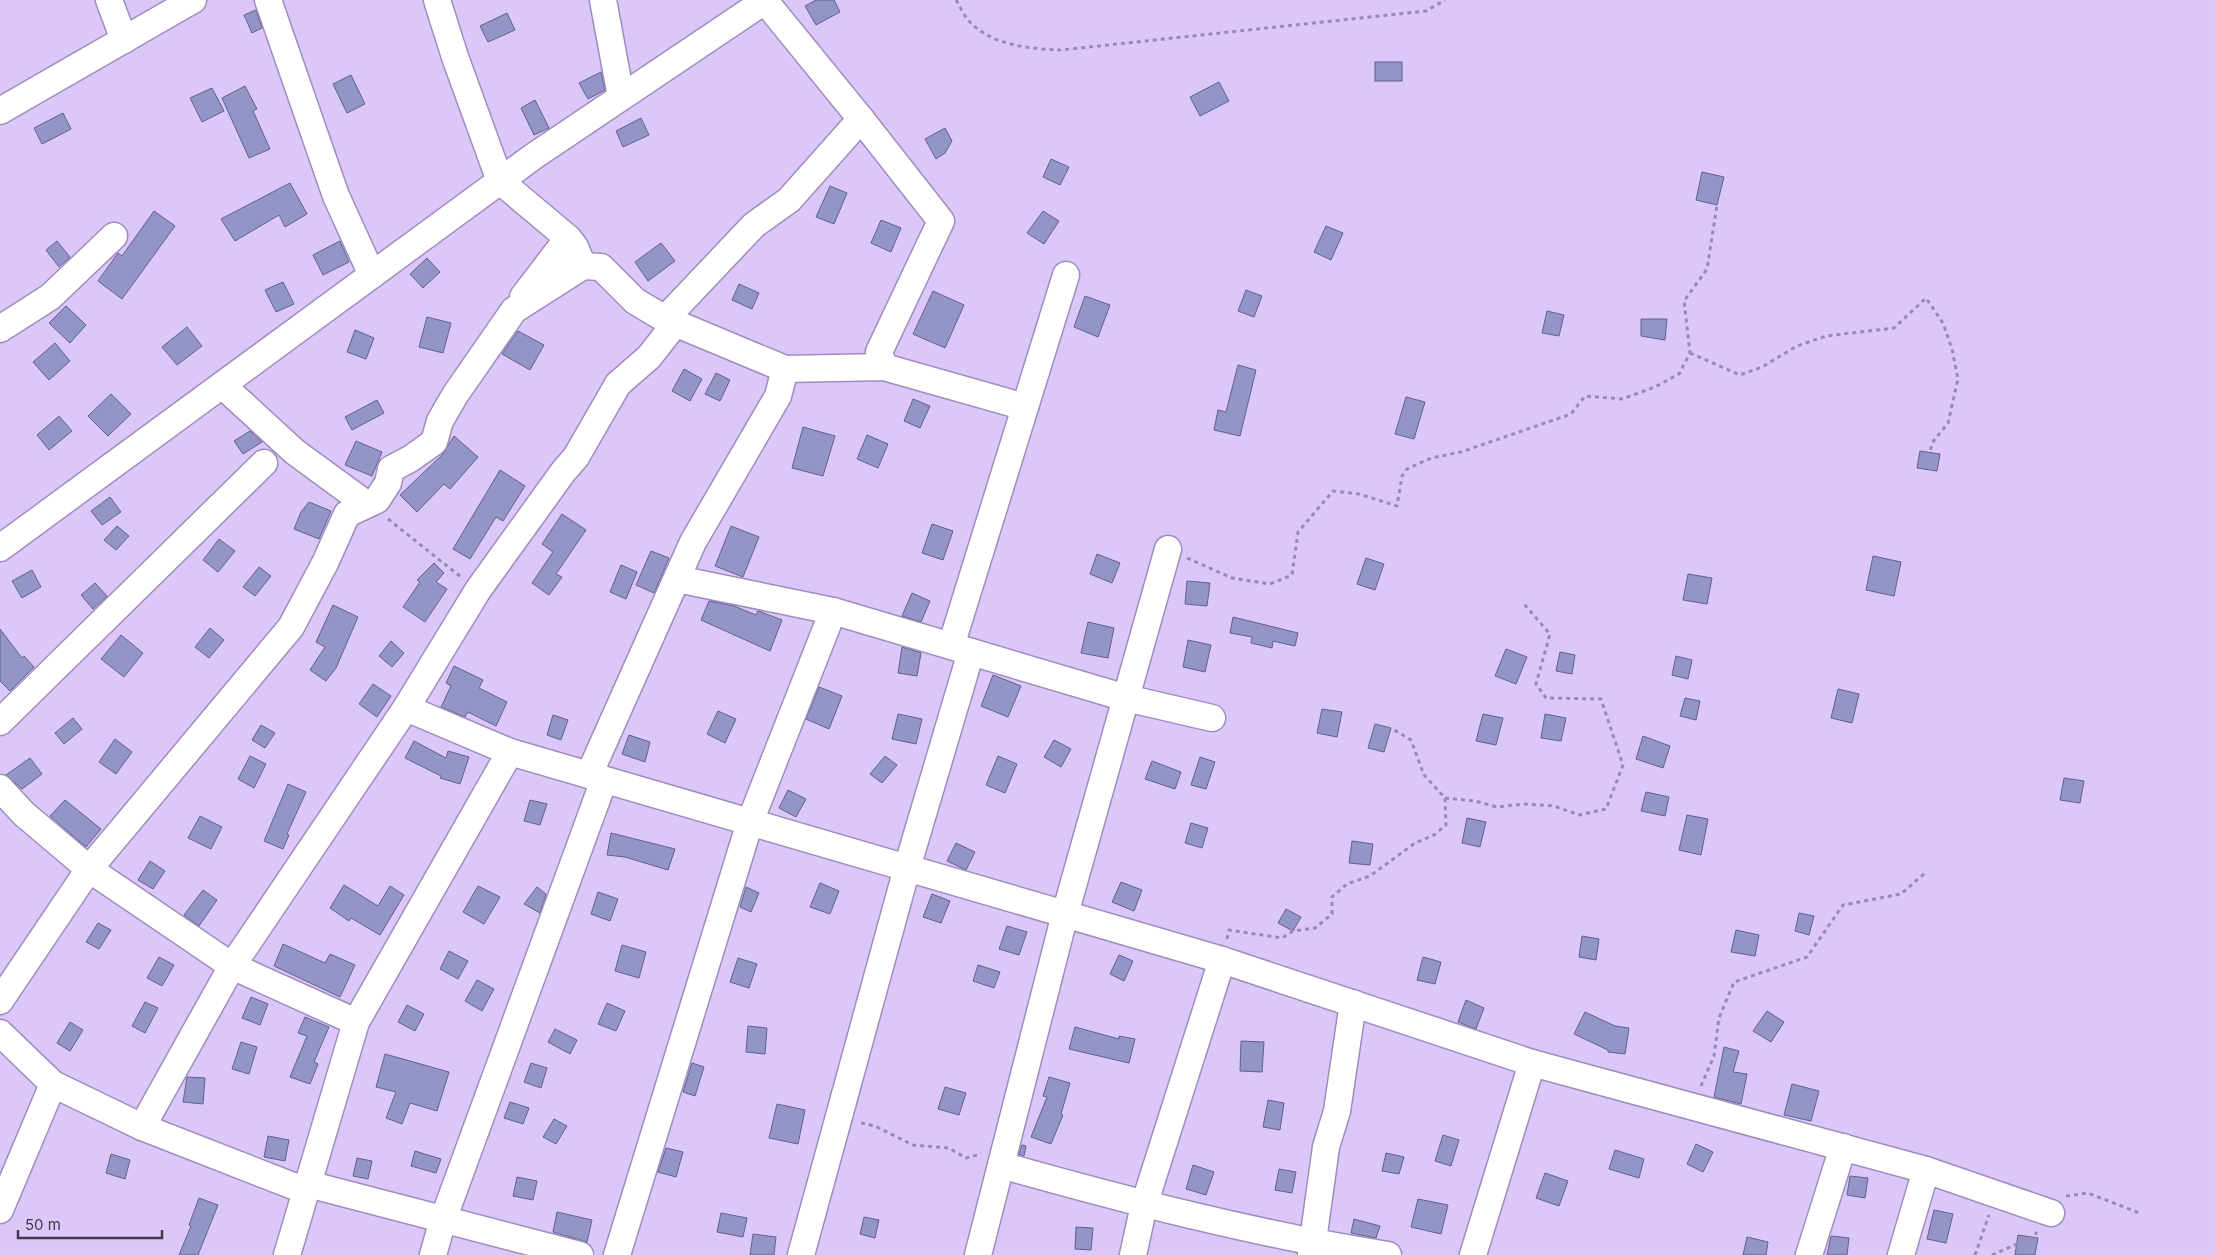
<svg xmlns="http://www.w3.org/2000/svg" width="2215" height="1255" font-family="Inter,sans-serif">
  <rect width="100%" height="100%" fill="#dcc7fa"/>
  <g fill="#9495c7" stroke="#60608f">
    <path d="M816,0H834L840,12L816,25L805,6Z"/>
    <path d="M256,10L262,28L252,33L244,15Z"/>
    <path d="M507,13L515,30L488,42L480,26Z"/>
    <rect x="1375" y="62" width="27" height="19"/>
    <path d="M601,72L605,90L588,99L579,83Z"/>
    <path d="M351,75L365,104L347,113L333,84Z"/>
    <path d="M1219,82L1229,101L1200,116L1190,97Z"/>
    <path d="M245,86L257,109L253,111L270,149L249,158L222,98Z"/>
    <path d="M212,88L224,111L202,122L190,98Z"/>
    <path d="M535,100L549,128L534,135L521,108Z"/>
    <path d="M63,113L71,129L42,144L34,128Z"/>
    <path d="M641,118L649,135L623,147L616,131Z"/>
    <path d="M945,128L952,141L945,153L936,159L925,139Z"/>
    <path d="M1051,159L1069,167L1060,185L1043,177Z"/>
    <path d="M1702,172L1724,177L1717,205L1696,200Z"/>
    <path d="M290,183L307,214L285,227L279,215L235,241L221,219Z"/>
    <path d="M830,186L847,193L834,224L816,217Z"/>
    <path d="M154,211L175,226L122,299L98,281L118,253L122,256Z"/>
    <path d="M1043,211L1059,221L1044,244L1027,233Z"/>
    <path d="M881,220L901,228L891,252L871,243Z"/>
    <path d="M1326,226L1343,233L1331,260L1314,252Z"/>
    <path d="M57,241L70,257L59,267L46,250Z"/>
    <path d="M340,241L349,262L323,275L313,255Z"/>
    <path d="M661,243L675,261L648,281L635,262Z"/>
    <path d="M427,258L440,272L423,288L410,274Z"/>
    <path d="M283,282L294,304L276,312L265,290Z"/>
    <path d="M739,284L759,293L752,309L732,300Z"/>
    <path d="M1246,290L1262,296L1254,317L1238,311Z"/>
    <path d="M933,291L964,305L945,348L913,334Z"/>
    <path d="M1085,296L1110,305L1098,337L1074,327Z"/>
    <path d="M66,306L86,325L70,343L49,323Z"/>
    <path d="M1547,311L1564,315L1559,336L1542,333Z"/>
    <path d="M427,317L451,323L443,353L419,347Z"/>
    <path d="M1641,319H1667L1665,340L1641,336Z"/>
    <path d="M187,327L202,346L177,365L162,347Z"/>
    <path d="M355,330L374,338L366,359L347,352Z"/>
    <path d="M518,331L544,345L530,370L502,354Z"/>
    <path d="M55,343L70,361L49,380L33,362Z"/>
    <path d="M1238,365L1256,370L1240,436L1214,430L1218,410L1226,412Z"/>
    <path d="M684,369L702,379L690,401L672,391Z"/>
    <path d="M716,373L730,380L720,401L705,394Z"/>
    <path d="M111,394L131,414L108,436L88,416Z"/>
    <path d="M1406,397L1425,402L1414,439L1395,434Z"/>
    <path d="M913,399L930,406L920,428L904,421Z"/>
    <path d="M377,400L384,413L352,430L345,417Z"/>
    <path d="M59,416L72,431L49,450L37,435Z"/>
    <path d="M803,427L835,436L823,476L792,468Z"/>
    <path d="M250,431L262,442L243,454L234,441Z"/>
    <path d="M867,435L888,444L878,468L857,459Z"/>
    <path d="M454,436L478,457L450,489L444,484L417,512L400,495L443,454Z"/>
    <path d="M356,441L382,452L372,476L345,465Z"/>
    <path d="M1920,451L1940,454L1937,471L1917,468Z"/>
    <path d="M500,470L525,486L503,521L496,517L470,559L453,549Z"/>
    <path d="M110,497L121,512L102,525L91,511Z"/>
    <path d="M309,502L331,511L319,539L294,529L301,512Z"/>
    <path d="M562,514L586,530L556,574L562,577L549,595L532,583L553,552L542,544Z"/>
    <path d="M932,524L953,531L943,560L922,553Z"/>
    <path d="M117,526L129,536L116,550L104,540Z"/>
    <path d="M731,526L759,537L743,577L715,566Z"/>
    <path d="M219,539L235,551L218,572L203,560Z"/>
    <path d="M651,551L669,558L654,593L636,585Z"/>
    <path d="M1097,554L1120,563L1112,583L1090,574Z"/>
    <path d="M1873,556L1901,562L1894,596L1866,590Z"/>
    <path d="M1366,558L1384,564L1375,590L1357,584Z"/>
    <path d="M434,563L444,573L436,582L447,589L425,622L403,607L420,582L417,580Z"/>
    <path d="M621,565L637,572L626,599L610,592Z"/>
    <path d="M259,567L271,576L255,596L243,587Z"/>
    <path d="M32,570L41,587L22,598L12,581Z"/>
    <path d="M1688,574L1712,578L1707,604L1683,600Z"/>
    <path d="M1187,581L1210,583L1207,606L1185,604Z"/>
    <path d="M95,583L107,596L93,609L81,595Z"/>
    <path d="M912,593L930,601L921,622L902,616Z"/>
    <path d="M709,601L734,606L756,615L758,611L761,612L782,620L770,651L701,620Z"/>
    <path d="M333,605L358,617L336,668L326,681L310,670L325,647L316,642Z"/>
    <path d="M1233,617L1298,633L1295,646L1273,641L1272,648L1251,643L1252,637L1230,633Z"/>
    <path d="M1088,622L1114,628L1108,658L1081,653Z"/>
    <path d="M210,628L224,640L209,658L195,647Z"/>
    <path d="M0,629L22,658L24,656L34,667L10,691L0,681Z"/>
    <path d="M121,635L143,653L124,677L101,659Z"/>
    <path d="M1188,640L1211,645L1205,672L1183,667Z"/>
    <path d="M391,641L404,653L392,667L379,656Z"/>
    <path d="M902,647L921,653L917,676L898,673Z"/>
    <path d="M1506,649L1527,657L1516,684L1495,676Z"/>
    <path d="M1560,652L1575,655L1572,674L1556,671Z"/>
    <path d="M1676,656L1692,660L1688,679L1672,675Z"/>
    <path d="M454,666L483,680L479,688L507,702L496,726L468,712L465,717L441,707L451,686L446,683Z"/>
    <path d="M993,675L1021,686L1008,717L981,706Z"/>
    <path d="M373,684L391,696L377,717L359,704Z"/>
    <path d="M819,687L842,696L829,729L806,719Z"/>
    <path d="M1838,689L1859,694L1852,723L1831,718Z"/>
    <path d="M1685,698L1700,701L1696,720L1680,716Z"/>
    <path d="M1322,709L1342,712L1337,737L1317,733Z"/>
    <path d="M718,711L736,719L725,743L707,734Z"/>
    <path d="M898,714L922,719L916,744L892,739Z"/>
    <path d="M1483,714L1503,718L1496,745L1476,741Z"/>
    <path d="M1545,714L1566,718L1561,741L1541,738Z"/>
    <path d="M553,715L568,720L561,740L547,735Z"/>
    <path d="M73,718L82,729L64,744L55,733Z"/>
    <path d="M1375,724L1391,728L1384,752L1368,748Z"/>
    <path d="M261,725L275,733L265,748L252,740Z"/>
    <path d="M629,735L650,742L645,762L622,754Z"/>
    <path d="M1643,736L1670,746L1663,768L1636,759Z"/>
    <path d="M115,739L132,752L116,774L99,762Z"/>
    <path d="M1054,740L1071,749L1061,767L1044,757Z"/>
    <path d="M414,741L446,758L448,751L469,757L460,784L440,778L441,776L405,758Z"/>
    <path d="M250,756L266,764L254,788L238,779Z"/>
    <path d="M885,756L897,765L882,783L870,774Z"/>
    <path d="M998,756L1017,764L1005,793L986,785Z"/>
    <path d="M1200,757L1215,762L1206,789L1191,785Z"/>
    <path d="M30,758L42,774L22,789L6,775Z"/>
    <path d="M1152,761L1181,772L1175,789L1145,779Z"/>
    <path d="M2064,778L2084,781L2080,803L2060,800Z"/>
    <path d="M288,784L306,792L287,834L289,835L283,849L264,841Z"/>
    <path d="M788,790L806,799L796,817L779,808Z"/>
    <path d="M1646,792L1669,797L1665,816L1641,811Z"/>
    <path d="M65,800L101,829L86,847L50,816Z"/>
    <path d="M530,800L547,804L540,825L524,821Z"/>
    <path d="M1687,815L1708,819L1701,855L1679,850Z"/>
    <path d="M200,816L222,827L211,849L188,838Z"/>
    <path d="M1467,818L1486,822L1480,847L1462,843Z"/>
    <path d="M1191,823L1208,828L1202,848L1185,843Z"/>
    <path d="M611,833L675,849L668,870L625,857L607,855Z"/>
    <path d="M1352,841L1373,844L1370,865L1349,863Z"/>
    <path d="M956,843L975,852L966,870L947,861Z"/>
    <path d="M150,861L165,871L153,889L138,880Z"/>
    <path d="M1121,882L1142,890L1134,911L1112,902Z"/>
    <path d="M820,883L839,891L830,914L810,907Z"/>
    <path d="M344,885L378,906L390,886L404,895L380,935L351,918L349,921L330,908Z"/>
    <path d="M478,886L500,897L484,924L463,912Z"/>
    <path d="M537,887L546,894L540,913L524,904Z"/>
    <path d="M746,887L759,893L751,912L740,907Z"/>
    <path d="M203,890L217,900L199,926L184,915Z"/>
    <path d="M598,892L618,899L610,921L591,914Z"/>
    <path d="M932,894L950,901L941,923L923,917Z"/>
    <path d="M1286,909L1301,917L1293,931L1278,923Z"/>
    <path d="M1799,913L1814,916L1809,935L1795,931Z"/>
    <path d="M98,923L111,930L99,949L86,942Z"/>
    <path d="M1007,926L1027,932L1019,955L999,949Z"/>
    <path d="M1736,930L1759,935L1755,956L1731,952Z"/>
    <path d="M1582,936L1599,939L1596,960L1579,957Z"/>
    <path d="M283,944L325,963L330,954L355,965L340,997L274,966Z"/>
    <path d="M622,945L646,952L639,978L615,971Z"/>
    <path d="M449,951L468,961L458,979L440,969Z"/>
    <path d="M1119,955L1133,961L1124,981L1110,974Z"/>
    <path d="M159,957L174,965L162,986L147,978Z"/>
    <path d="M1423,957L1441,962L1435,984L1417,980Z"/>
    <path d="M738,958L757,964L749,988L730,982Z"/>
    <path d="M978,965L1000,972L994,988L973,981Z"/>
    <path d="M477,980L494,989L482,1011L465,1001Z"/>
    <path d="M251,997L268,1004L260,1025L242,1018Z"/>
    <path d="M1466,1000L1484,1008L1476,1029L1458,1022Z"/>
    <path d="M145,1002L158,1008L145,1033L132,1026Z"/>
    <path d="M607,1003L625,1011L616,1031L598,1024Z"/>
    <path d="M407,1005L424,1014L415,1031L398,1022Z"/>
    <path d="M1767,1011L1784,1022L1771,1042L1753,1031Z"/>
    <path d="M1585,1012L1615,1026L1629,1028L1625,1054L1608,1052V1050L1574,1034Z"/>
    <path d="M305,1017L329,1027L314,1062L318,1064L310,1084L290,1077L307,1036L298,1033Z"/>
    <path d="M70,1022L83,1030L70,1051L57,1043Z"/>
    <path d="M748,1026L767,1028L765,1054L746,1052Z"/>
    <path d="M1075,1027L1119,1039V1036L1135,1039L1129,1063L1069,1049Z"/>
    <path d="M555,1029L577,1040L570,1054L548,1042Z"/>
    <path d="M1241,1041L1264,1042L1262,1072L1240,1071Z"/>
    <path d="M241,1042L257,1047L249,1074L232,1069Z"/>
    <path d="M1724,1047L1739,1051L1733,1072L1747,1074L1741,1104L1714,1097Z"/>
    <path d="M385,1054L449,1072L437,1111L410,1103L402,1124L386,1118L396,1092L376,1087Z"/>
    <path d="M531,1063L547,1068L541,1088L524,1082Z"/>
    <path d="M692,1063L704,1067L695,1096L683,1092Z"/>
    <path d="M187,1077L205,1078L203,1104L183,1102Z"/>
    <path d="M1049,1077L1070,1083L1061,1114L1063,1115L1051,1144L1031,1137L1047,1097L1043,1096Z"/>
    <path d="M1792,1084L1819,1091L1811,1121L1784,1115Z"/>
    <path d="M945,1087L966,1093L959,1115L938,1109Z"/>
    <path d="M1268,1100L1284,1103L1280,1130L1263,1127Z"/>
    <path d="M510,1102L529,1108L523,1124L504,1118Z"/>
    <path d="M777,1104L805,1110L798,1144L769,1138Z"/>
    <path d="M554,1119L567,1126L556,1144L543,1137Z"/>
    <path d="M1443,1135L1459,1140L1451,1166L1435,1161Z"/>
    <path d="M268,1136L289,1140L285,1161L264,1157Z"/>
    <path d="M1696,1144L1713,1152L1703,1172L1687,1164Z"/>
    <path d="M1022,1145L1026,1146L1024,1156L1019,1154Z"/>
    <path d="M666,1148L683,1152L676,1177L658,1172Z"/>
    <path d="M1615,1150L1644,1159L1639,1178L1609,1169Z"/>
    <path d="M415,1151L441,1159L436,1173L411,1166Z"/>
    <path d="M1386,1153L1404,1157L1399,1174L1382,1171Z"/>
    <path d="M111,1154L130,1160L125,1179L106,1173Z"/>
    <path d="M357,1158L372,1161L368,1179L353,1176Z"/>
    <path d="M1193,1165L1214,1172L1206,1195L1186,1189Z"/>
    <path d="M1279,1169L1296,1172L1292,1193L1275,1190Z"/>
    <path d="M1545,1173L1568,1181L1559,1206L1536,1198Z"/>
    <path d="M1850,1176L1868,1178L1865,1198L1847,1195Z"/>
    <path d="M517,1177L537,1181L533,1200L513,1196Z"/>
    <path d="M199,1198L218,1205L198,1255H179L191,1226L189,1225Z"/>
    <path d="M1418,1199L1448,1205L1441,1234L1411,1227Z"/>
    <path d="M1934,1210L1953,1214L1946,1243L1927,1239Z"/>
    <path d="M557,1212L592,1220L587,1242L553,1232Z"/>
    <path d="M721,1213L747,1218L743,1237L717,1232Z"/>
    <path d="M864,1217L879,1220L875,1238L860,1234Z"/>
    <path d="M1354,1219L1380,1226L1376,1238L1351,1233Z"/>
    <path d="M1076,1227L1093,1228L1091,1250L1075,1249Z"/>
    <path d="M753,1234L776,1237L774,1255H750Z"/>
    <path d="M2018,1235L2038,1238L2035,1255H2015Z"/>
    <path d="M1831,1236L1849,1238L1847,1255H1827Z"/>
    <path d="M1747,1237L1768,1242L1766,1255H1743Z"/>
  </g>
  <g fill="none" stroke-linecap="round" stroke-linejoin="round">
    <defs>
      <g id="minor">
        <path d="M109,0L124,40"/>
        <path d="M268,0L336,196L372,275"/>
        <path d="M603,0L621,97"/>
        <path d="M765,1L861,119L941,221L879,352L884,367"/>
        <path d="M0,111L193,0"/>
        <path d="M861,119L789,200L754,225L665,319L785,369L884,367L1025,407"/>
        <path d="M523,297L568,238"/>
        <path d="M0,329L50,297L114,236"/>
        <path d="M222,385L295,452L366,504"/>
        <path d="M0,548L534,156L766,0"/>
        <path d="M677,579L833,611"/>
        <path d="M951,646L1066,275"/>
        <path d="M406,708L510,752"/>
        <path d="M0,722L264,463"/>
        <path d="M589,775L693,542L778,396L785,369"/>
        <path d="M0,788L24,814L89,869L232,966L356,1022"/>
        <path d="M0,1001L89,869L291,627L325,563L347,514L377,500L388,483L391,469L410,459L434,442L440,421L455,395L514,310L583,266L575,247L568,238L500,181L455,57L437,0"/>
        <path d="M0,1033L53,1084L142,1127L306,1191"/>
        <path d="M142,1127L232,966L406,708L478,590L563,472L576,457L618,384L649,357L671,329L665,319L635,301L601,267L583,266"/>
        <path d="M1001,1165C1129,1201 1256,1234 1388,1255"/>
        <path d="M1926,1170L2051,1213"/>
        <path d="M308,1184L580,1255"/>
        <path d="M0,1210L53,1084"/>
        <path d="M287,1255L356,1022L510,752L1222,960L1532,1063L1926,1170L1901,1255"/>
        <path d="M433,1255L443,1220L604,780"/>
        <path d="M617,1255L750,822L833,611L1126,698L1212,718"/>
        <path d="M801,1255L907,868L971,652"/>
        <path d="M978,1255L1065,914L1168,549"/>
        <path d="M1133,1255L1144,1205L1222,960"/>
        <path d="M1311,1255L1326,1147L1337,1111L1353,1003"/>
        <path d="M1473,1255L1532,1063"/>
        <path d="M1809,1255L1843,1147"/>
      </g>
    </defs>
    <use href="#minor" stroke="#a08cbc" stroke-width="29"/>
    <g stroke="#9a8ab1" stroke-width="3" stroke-dasharray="4 4" stroke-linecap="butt">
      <path d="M956,0C960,6 963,14 968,20C990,45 1029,49 1061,50L1426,11L1445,0"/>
      <path d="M1690,353L1740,375L1762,367L1797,346L1826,336L1894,328L1926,298L1943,323L1952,349L1958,379L1948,423L1932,443L1930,453"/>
      <path d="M388,519L461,577"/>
      <path d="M1187,558L1232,578L1270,584L1292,575L1298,532L1333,491L1359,494L1397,506L1402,476L1407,469L1431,458L1461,452L1571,414L1585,396L1622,399L1655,387L1679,374L1690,353L1684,301L1707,269L1717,205"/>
      <path d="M1445,798L1475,801L1497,807L1524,804L1554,806L1579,815L1606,809L1623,765L1601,699L1546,698L1536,684L1550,634L1524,604"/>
      <path d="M1227,939L1229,930L1282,938L1293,931L1315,928L1332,914V897L1347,884L1370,876L1415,843L1434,835L1446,825L1445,798L1424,775L1411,740L1391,728"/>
      <path d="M1701,1086L1714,1056L1719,1018L1734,982L1807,957L1843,905L1901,894L1925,873"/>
      <path d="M861,1123L875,1126L913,1145L949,1148L966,1158L981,1154"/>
      <path d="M2066,1196L2088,1193L2142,1214"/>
      <path d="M1975,1255L1989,1215"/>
      <path d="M1992,1255L2033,1237L2037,1232"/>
    </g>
    <use href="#minor" stroke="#fff" stroke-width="26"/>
  </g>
  <path d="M18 1230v8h144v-8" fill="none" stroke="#41384d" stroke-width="2.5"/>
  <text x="25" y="1230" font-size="15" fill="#41384d" stroke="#dcc7fa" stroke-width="4" paint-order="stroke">50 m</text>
</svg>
